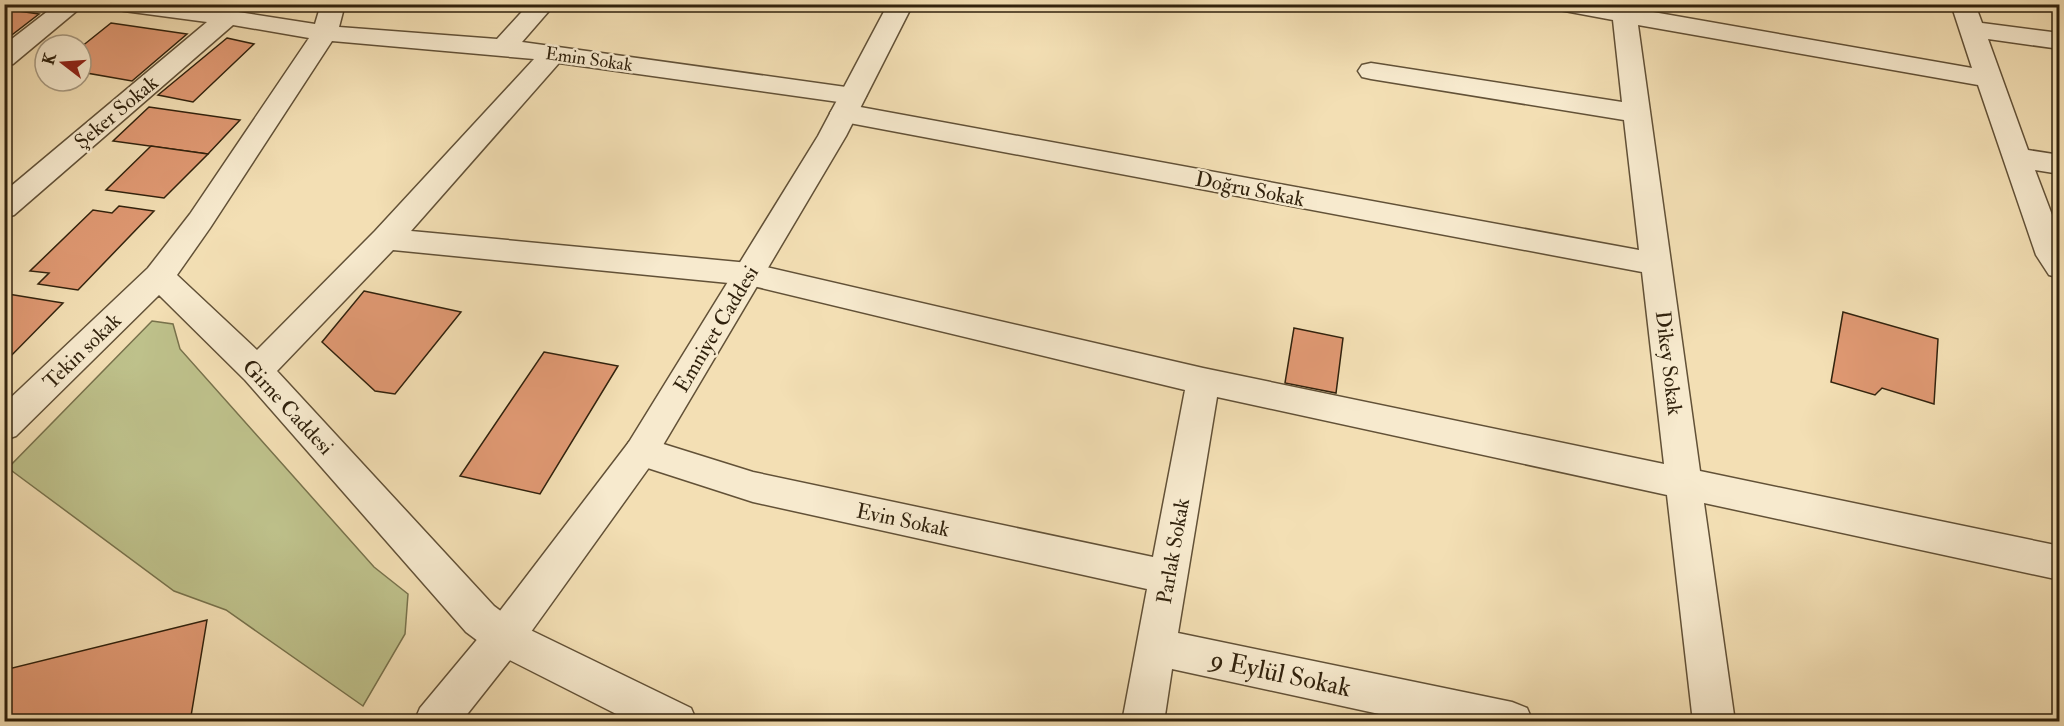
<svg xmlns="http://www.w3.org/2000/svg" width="2064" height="726" font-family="'IM FELL Double Pica',serif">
  <rect width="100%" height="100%" fill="#f3dfb4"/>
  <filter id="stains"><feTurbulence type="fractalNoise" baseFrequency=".00333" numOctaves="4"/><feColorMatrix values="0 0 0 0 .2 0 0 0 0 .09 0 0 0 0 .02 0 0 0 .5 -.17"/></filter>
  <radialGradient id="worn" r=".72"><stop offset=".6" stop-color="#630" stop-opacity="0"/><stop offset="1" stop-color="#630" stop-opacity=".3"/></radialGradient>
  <path fill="#bec18b" stroke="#78724c" stroke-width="1.5" d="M152,321L173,324L180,349L374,567L408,594L405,634L363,706L226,610L174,591L8,468Z"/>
  <g fill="#e09973" stroke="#31220d" stroke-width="1.5">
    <path d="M4,9L39,14L4,41Z"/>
    <path d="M111,23L187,34L132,81L81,72V47Z"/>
    <path d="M227,38L254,44L193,102L158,95Z"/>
    <path d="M149,107L240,120L208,154L113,141Z"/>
    <path d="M151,146L208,154L164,198L106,190Z"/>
    <path d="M119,206L154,211L78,290L38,284L49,273L30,271L93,210L112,213Z"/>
    <path d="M364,291L461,312L395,394L375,391L322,342Z"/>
    <path d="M8,294L63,303L4,363V298Z"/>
    <path d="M1843,312L1938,339L1934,404L1882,388L1875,395L1831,382Z"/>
    <path d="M1294,328L1343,338L1336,393L1285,383Z"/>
    <path d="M544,352L618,366L540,494L460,476Z"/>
    <path d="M207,620L190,722H4V670Z"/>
  </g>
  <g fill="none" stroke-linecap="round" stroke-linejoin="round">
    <defs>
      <g id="minor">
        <path d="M57,4H85L13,64L4,66V45Z"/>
        <path d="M112,4H187L315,24L321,4H345L339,27L497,39L529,4H555L522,42L853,88L862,90L866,96L862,102L853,104L559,63L411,231L749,263L1203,368L1664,464L1642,272L844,122L834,119L830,113L834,107L844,104L1639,250L1624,120L1371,79L1362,77L1358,71L1362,65L1371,63L1622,102L1613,20L1554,9L1551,4H1635L1636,9L1972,68L1951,4H1975L1982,23L2060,33V49L1988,39L2028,150L2060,155V174L2035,170L2060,236V278L2049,275L2036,255L1978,85L1638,25L1700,471L2060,546V580L1704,503L1735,722H1693L1667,495L1217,397L1178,633L1512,702L1527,708L1533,722H1416L1172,669L1164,722H1122L1147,589L753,502L629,462L623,452L629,442L641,437L753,472L1153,557L1185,390L749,285L393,250L277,371L494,606L518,624L691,708L697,722H632L490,650L466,632L245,380L159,295L16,436L4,440V404L148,268L190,214L309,38L233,25L14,215L4,218V192L207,22L124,11L115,9ZM332,41L534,59L375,231L257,350L177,275L210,228Z"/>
      </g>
      <path id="tertiary" d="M888,4H913L846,136L653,462L518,650L461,722H414L420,708L490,624L629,442L818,136Z"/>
    </defs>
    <use href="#minor" stroke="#625137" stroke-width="3"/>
    <use href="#tertiary" stroke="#625137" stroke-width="3"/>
    <use href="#minor" fill="#f7eace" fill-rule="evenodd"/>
    <use href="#tertiary" fill="#f7eace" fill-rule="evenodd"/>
  </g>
  <g text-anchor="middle" stroke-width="5" stroke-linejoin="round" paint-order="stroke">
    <g font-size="18" fill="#31220d" stroke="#f7eace">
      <text transform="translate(589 59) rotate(8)" y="6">Emin Sokak</text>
    </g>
    <g font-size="21" fill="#31220d" stroke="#f7eace">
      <text transform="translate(116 112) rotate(-40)" y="7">Şeker Sokak</text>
      <text transform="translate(1250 189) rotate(11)" y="7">Doğru Sokak</text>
      <text transform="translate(716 329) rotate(-59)" y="7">Emniyet Caddesi</text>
      <text transform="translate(82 351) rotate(-44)" y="7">Tekin sokak</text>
      <text transform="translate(1669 363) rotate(83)" y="7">Dikey Sokak</text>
      <text transform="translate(288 407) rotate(47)" y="7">Girne Caddesi</text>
      <text transform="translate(903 520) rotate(12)" y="7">Evin Sokak</text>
      <text transform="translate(1173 551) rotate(-80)" y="7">Parlak Sokak</text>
    </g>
    <g font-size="26" fill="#31220d" stroke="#f7eace">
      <text transform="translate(1281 673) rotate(12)" y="9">9 Eylül Sokak</text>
    </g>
  </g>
  <rect width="2064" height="726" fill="none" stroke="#f3dfb4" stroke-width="24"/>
  <rect x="6" y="6" width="2052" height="714" fill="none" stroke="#31220d" stroke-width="3"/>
  <rect x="12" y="12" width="2040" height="702" fill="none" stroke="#31220d" stroke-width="1.5"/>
  <g transform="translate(63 63) rotate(287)"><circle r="28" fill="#f7eace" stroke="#a89a81" stroke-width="1.5"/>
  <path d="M0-4.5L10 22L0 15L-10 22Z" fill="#8f2418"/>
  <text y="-9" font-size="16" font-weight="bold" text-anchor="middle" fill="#31220d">K</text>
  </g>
  <rect width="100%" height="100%" filter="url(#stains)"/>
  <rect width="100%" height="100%" fill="url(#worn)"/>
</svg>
